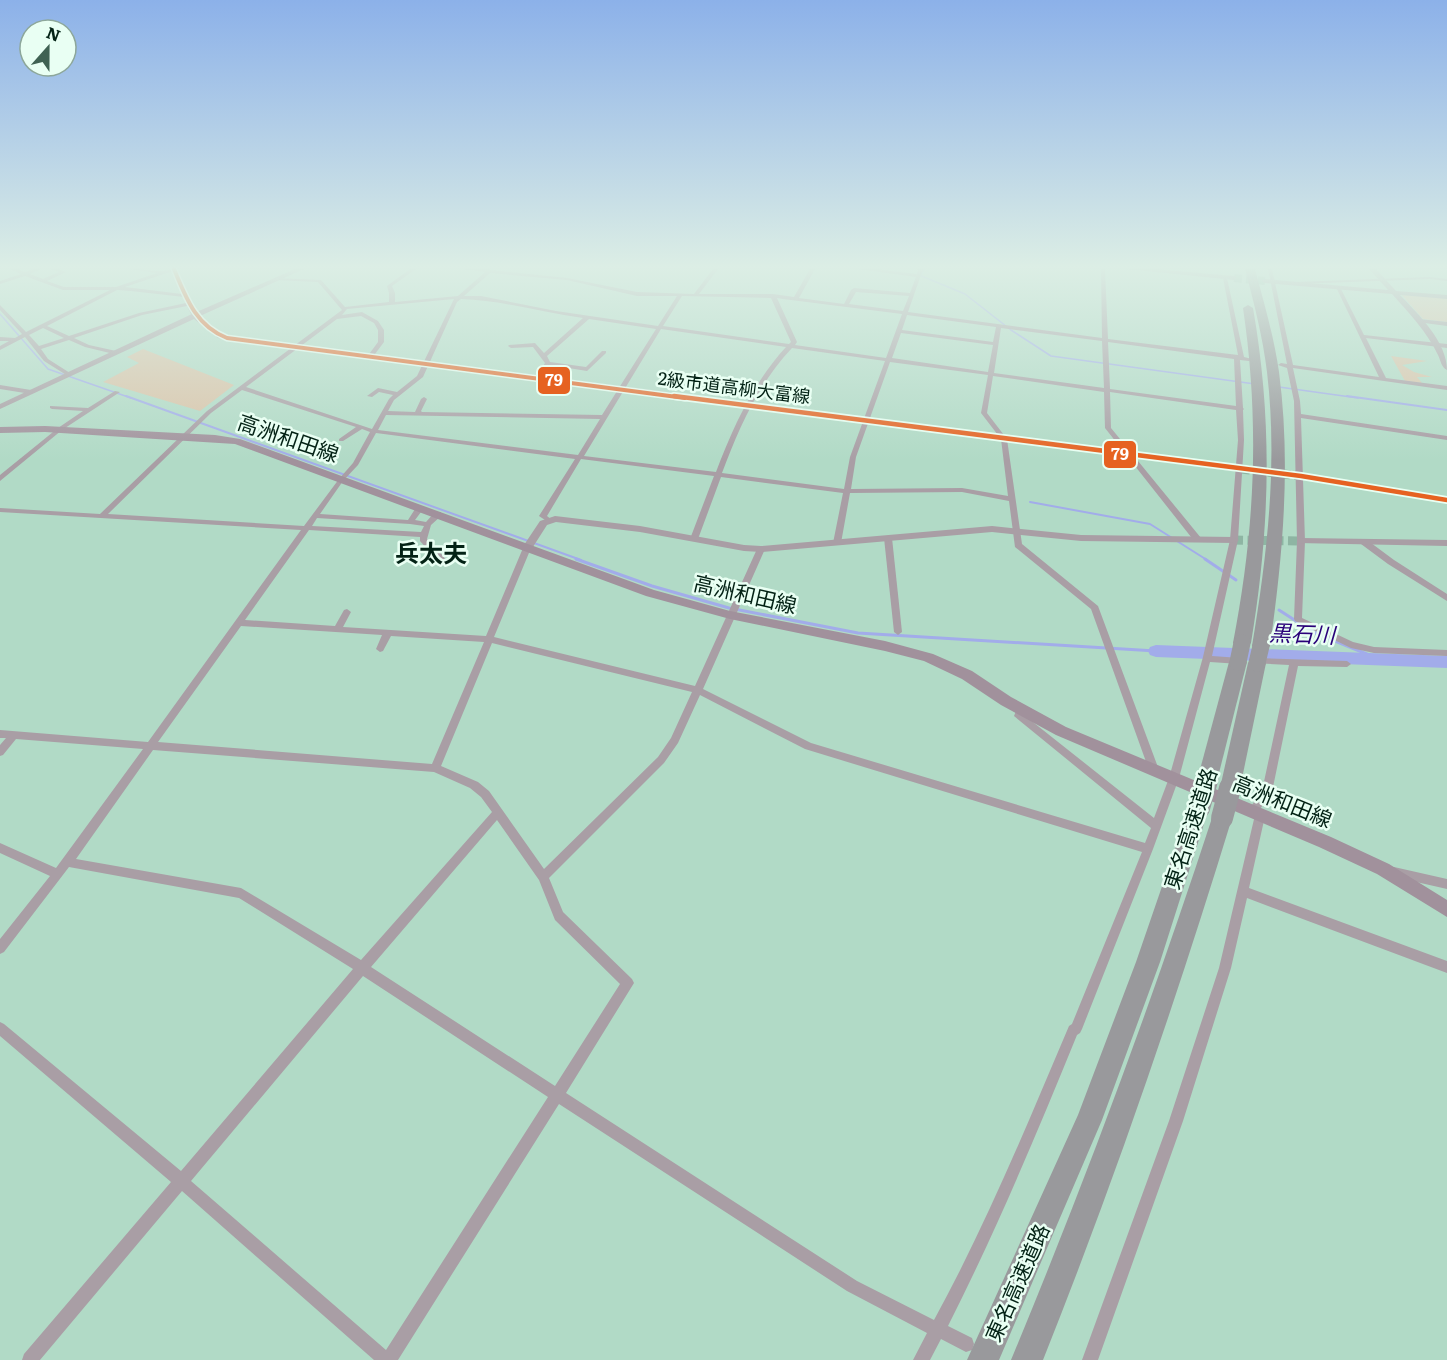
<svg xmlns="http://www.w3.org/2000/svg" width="1447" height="1360" font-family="Literata,'Noto Sans JP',serif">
  <rect width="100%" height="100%" fill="#b1dac6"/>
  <g fill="#dac3a8">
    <path d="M1400,293L1447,298V322L1423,319Z"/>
    <path d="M143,349L234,385L200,411L103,382L139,363L127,357Z"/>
    <path d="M1391,356L1427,361L1402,365L1414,372L1432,377H1417L1422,383L1405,381Z"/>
  </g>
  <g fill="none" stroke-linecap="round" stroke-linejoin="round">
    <g stroke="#a2acea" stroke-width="1.5">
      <path d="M919,275L965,294L1011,330L1051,356L1255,384"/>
      <path d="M921,275L924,269"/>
      <path d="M0,314L48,369L131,398"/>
      <path d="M1279,387L1358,398"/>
    </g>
    <g stroke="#a2acea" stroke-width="2">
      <path d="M126,396L581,560"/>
      <path d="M1347,396L1447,410"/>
      <path d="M1030,502L1150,524L1207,560"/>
    </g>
    <g stroke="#a2acea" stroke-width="3">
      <path d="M576,559L652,586L729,608L858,633L1156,651"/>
      <path d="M1205,559L1236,580"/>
      <path d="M1279,610L1313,632L1379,659"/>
    </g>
    <path fill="#a2acea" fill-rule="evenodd" d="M1156,645L1447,656V668L1156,657L1150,655L1148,651L1150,647Z"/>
    <path stroke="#8eb5a3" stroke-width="8" stroke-dasharray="8 4" stroke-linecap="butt" d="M1234,278L1265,281"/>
    <g stroke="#8eb5a3" stroke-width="9" stroke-dasharray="9 4.5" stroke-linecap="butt">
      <path d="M1241,469L1301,476"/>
      <path d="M1234,540L1301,541"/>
    </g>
    <g fill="#a99ea5" fill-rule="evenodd">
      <path d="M10,269H17L25,272L34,269H41L30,274L43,279L59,272L51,269H59L66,272L47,281L64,287H116L157,273L129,269C140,269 150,271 161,271C166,271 171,269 177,269L197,315L192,316L187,306L142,315L74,338L89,345L116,351V353L114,354L85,347L69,340L41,349L48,359L70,373L71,374L68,376L44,361L25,337L0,350V346L9,341H0V337L15,338L22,334L0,310V305L26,332L110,290H63L25,276L0,284V281L21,274ZM173,271L182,294L125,287ZM117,290L131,291L184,297L186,303L139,313L69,336L47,326ZM43,328L64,338L39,346L29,335Z"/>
      <path d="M410,269H416L392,286L395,293V302L458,296L485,272L463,269H483L567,278L637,292L694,294L713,269H718L699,294H773L794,297L810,269H815L799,298L844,304L851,290L854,288L910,293L916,277L858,269H875L917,274L918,269H923L908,312L1102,338L1101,269H1105L1108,339L1238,355L1223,278L1225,277L1227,278L1244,357L1252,359L1249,361L1240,360L1243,408L1244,409L1243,410L1244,440L1238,540L1212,656L1240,658L1244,661L1240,664L1210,662L1179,778L1153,849L1082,1029L1080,1033L1077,1035C1037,1133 996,1231 948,1326L972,1338L974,1344L972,1350L966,1352L941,1339L930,1360H913L927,1333L847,1291L559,1104L398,1360H374L182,1191L40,1360H22L24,1354L171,1182L0,1036V1022L4,1024L181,1171L353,969L239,898L69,867L4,952L0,954V939L50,876L0,853V843L56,868L143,749L16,739L3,755L0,756V745L6,738H0V730L148,742L301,530L0,512V508L100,514L207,411L342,310L318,282L276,280H274V278L321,280L345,307L389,302V293L387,286ZM490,273L567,280L637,296H677L658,326L556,311L481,296H464ZM856,292L909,296L903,311L849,304ZM682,296L771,298L791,342L789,344L663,326ZM777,298L783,299L902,314L886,358L795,345L797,342ZM454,299L417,376L397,392L378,388L367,396L372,397L379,392L393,395L389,399L372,429L246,387L337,319L361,316L374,323L378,330V342L367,357L372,358L384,342V330L378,321L362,312L342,315L347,309ZM461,299C502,300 542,313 583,318L544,353L535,343L509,345L508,346L511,348L533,347L545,363L535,379L538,381L540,380L550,365L587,371L606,353V351H602L586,367L550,362L547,356L589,319L656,329L602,415L422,412L421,411L427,399L424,397L421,399L415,412L388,411L394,400L423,377L457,302ZM907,315L996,327L993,342L902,330ZM1001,328L1102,341L1104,388L994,373ZM661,329L786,347C753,383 733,427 716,472L584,456ZM901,333L993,345L988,372L892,358ZM1108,342L1234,359L1236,406L1110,389ZM792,348L885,361L850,457L844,489L722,473C739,428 758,384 792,348ZM890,362L988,375L981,413L1001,439L1008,496L962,488L851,489L856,457ZM993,376L1104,392L1105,428L1195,542H1198L1202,540L1201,538L1111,428L1110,392L1236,410L1238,440L1230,540L1203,657L1169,778L1154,818L1024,715L1026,709L1024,706H1018L1014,716L1151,828L1145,843L811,743L703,689L765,549L761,547L757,549L695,686L494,637L531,548L527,546L523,548L486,636L343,627L351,612L347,609L344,610L335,626L245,620L309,530L420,537V541L438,561H444L445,559L444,557L427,539L431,525L441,516V512H435L426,522L415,520L424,508L420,506H417L408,520L320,514L343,481L358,465L376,433L575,459L539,516L548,522L552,520L547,516L581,459L714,476L690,539L694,541L698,539L721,477L843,493L833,543L837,545L841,543L850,493L962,492L1009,501L1015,547L1091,609L1149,770L1150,773L1154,774L1158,773L1159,770L1098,606L1022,544L1007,439L987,413ZM242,390L356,427L339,439V441H343L362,429L370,432L353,463L339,479L304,526L108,514L211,413ZM386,415L600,419L578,455L378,430ZM317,518L410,524L424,526L421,532L312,526ZM241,626L382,635L376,649L380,652L383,651L391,636L484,642L432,764L158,742ZM492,643L692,692L671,738L658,757L544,869L489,791L478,782L441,766ZM700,695L805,749L1142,852L1072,1024L1069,1026C1027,1125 986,1225 934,1320L857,1281L566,1093L634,983L632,979L563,912L549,878L664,763L678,743ZM153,750L434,772L470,788L481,797L492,812L361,960L241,888L76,859ZM497,820L539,880L555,920L620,984L555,1086L371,967ZM363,976L548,1097L386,1350L191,1181Z"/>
      <path d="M1268,269H1272L1293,365L1379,377L1336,287L1338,286L1340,287L1364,335L1447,344V348L1366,338L1386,378L1447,386V390L1293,368L1300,401L1301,414L1447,436V440L1301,418L1305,541L1302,618L1353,642L1374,647L1447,650V656L1374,653L1351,648L1295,621L1294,619L1297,541L1294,401L1287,368L1278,365L1281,363L1287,364Z"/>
      <path d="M1430,277L1447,279V281L1430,279L1295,284L1293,283L1295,282Z"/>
      <path d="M1419,319L1447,322V326L1417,322V320Z"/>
      <path d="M0,385L31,390L34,392L31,394L0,389Z"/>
      <path d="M115,391L120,392L62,430L0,481V475L58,428L83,411L52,409L50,408V406L88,408Z"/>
      <path d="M885,536H891L892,538L902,632L898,635L894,632L884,538Z"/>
      <path d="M1361,540H1367L1394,560L1447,594V601L1388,564L1361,544Z"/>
      <path d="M1254,658L1347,661L1351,664L1347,667L1298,666L1272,792L1258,812L1264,813L1265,816L1249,888L1447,961V973L1247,898L1231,968L1183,1121L1098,1360H1082L1169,1121L1219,968L1255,815L1252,816L1248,815L1247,812L1262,791L1289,665L1251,663L1250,661Z"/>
      <path d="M1394,867L1447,879V889L1390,876L1389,872L1390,868Z"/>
    </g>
    <g fill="#a99ea5" fill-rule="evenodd">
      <path d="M295,269H304L200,316L223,334L237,337L1241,466L1246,469L1241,472L237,341L218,338L194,319L0,409V404L192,314Z"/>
      <path d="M1126,269H1155L1234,276L1237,278L1234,280Z"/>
      <path d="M1369,269H1376L1396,291L1447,295V299L1400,295C1419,315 1447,342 1447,370C1441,367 1441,361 1438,355C1427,332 1409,313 1392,294L1265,283L1262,281L1265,279L1388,290Z"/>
      <path d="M1301,473L1447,497V503L1298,478V474Z"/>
      <path d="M555,516L640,526L744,545L761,546L992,526L1081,535L1234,537L1239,540L1234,543L1081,541L992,532L761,552L744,551L640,532L556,522L547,525L531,550H523L522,548L540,521Z"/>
      <path d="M1301,538L1447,540V546L1297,543V539Z"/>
    </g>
    <path fill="#a1919c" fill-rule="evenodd" d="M45,426L215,435L240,439L654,590L730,611L885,641L933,654L972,671L1011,697L1066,727L1331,837L1389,864L1447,900V917L1377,874L1319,847L1056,735L1001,705L962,679L924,661L885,651L730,619L646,596L235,444L45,432L0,433V427Z"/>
    <g fill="#99999c" fill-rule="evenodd">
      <path d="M1245,269H1255C1264,303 1274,337 1279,372C1291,463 1283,555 1270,646L1267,650L1261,652L1255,650L1252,646C1267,556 1278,464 1267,372C1263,338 1254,303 1245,269Z"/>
      <path d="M1248,305L1253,308C1273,423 1270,528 1251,643L1248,647H1236L1233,643C1255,529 1260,423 1243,308Z"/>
      <path d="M1238,656L1244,657L1247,662L1218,777L1215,783L1208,785L1201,783L1198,777L1229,662L1232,657Z"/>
      <path d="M1257,657L1263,658L1266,663L1240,788L1237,794L1230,796L1223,794L1220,788L1248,663L1251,658Z"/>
      <path d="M1199,799L1206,802L1209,808L1160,962L1102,1120L999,1360H967L1078,1115L1136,962L1189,808L1192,802Z"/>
      <path d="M1222,809L1229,812L1232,818C1176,1001 1114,1182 1043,1360H1011C1085,1182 1152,1002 1212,818L1215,812Z"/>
    </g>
    <g stroke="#99999c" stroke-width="17">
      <path d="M1238,662L1242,643"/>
      <path d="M1257,663L1261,646"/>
    </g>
    <g stroke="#99999c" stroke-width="22">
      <path d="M1199,808L1208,777"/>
      <path d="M1222,818L1230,788"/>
    </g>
    <defs>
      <path id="bus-1-far1" d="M174,269C186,298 196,326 227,338L685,398"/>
      <path id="bus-1" d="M674,396L1301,476L1447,500"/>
    </defs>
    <use href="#bus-1-far1" stroke="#e9fff3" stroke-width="7"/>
    <use href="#bus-1" stroke="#e9fff3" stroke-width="8"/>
    <use href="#bus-1-far1" stroke="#e66221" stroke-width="4"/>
    <use href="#bus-1" stroke="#e66221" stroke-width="4.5"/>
  </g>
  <linearGradient id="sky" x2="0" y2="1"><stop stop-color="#8cb1e9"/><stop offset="0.58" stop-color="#dceee5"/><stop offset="1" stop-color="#dceee5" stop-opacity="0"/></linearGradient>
  <rect width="1447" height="460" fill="url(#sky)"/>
  <g text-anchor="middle" stroke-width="5" stroke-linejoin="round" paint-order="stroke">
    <g font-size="18" fill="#032215" stroke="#e9fff3">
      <text transform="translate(734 388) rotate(7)" y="6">2級市道高柳大富線</text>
    </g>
    <g font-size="21" fill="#032215" stroke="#e9fff3">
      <text transform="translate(288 439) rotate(19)" y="7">高洲和田線</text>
      <text transform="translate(745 595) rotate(13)" y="7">高洲和田線</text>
      <text transform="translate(1282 802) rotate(22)" y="7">高洲和田線</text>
      <text transform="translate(1191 829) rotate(-72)" y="7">東名高速道路</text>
      <text transform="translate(1018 1283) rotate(-66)" y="7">東名高速道路</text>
    </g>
    <g font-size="22" font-style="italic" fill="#290179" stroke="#e9fff3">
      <text transform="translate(1302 634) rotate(2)" y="8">黒石川</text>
    </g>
    <g font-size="24" font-weight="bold" fill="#032215" stroke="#e9fff3">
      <text x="431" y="562">兵太夫</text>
    </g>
  </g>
  <g stroke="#e9fff3" stroke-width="2">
    <rect x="537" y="366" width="34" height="29" rx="6" fill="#e66221"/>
    <rect x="1103" y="440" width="34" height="29" rx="6" fill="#e66221"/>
  </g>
  <g font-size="16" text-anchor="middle" font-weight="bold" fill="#fff">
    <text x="554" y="386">79</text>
    <text x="1120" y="460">79</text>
  </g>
  <g transform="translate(48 48) rotate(21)"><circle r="28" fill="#e9fff3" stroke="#8da79a" stroke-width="1.5"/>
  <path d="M0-4.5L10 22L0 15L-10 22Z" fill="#406253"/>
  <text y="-9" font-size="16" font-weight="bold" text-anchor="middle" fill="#032215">N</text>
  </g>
</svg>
